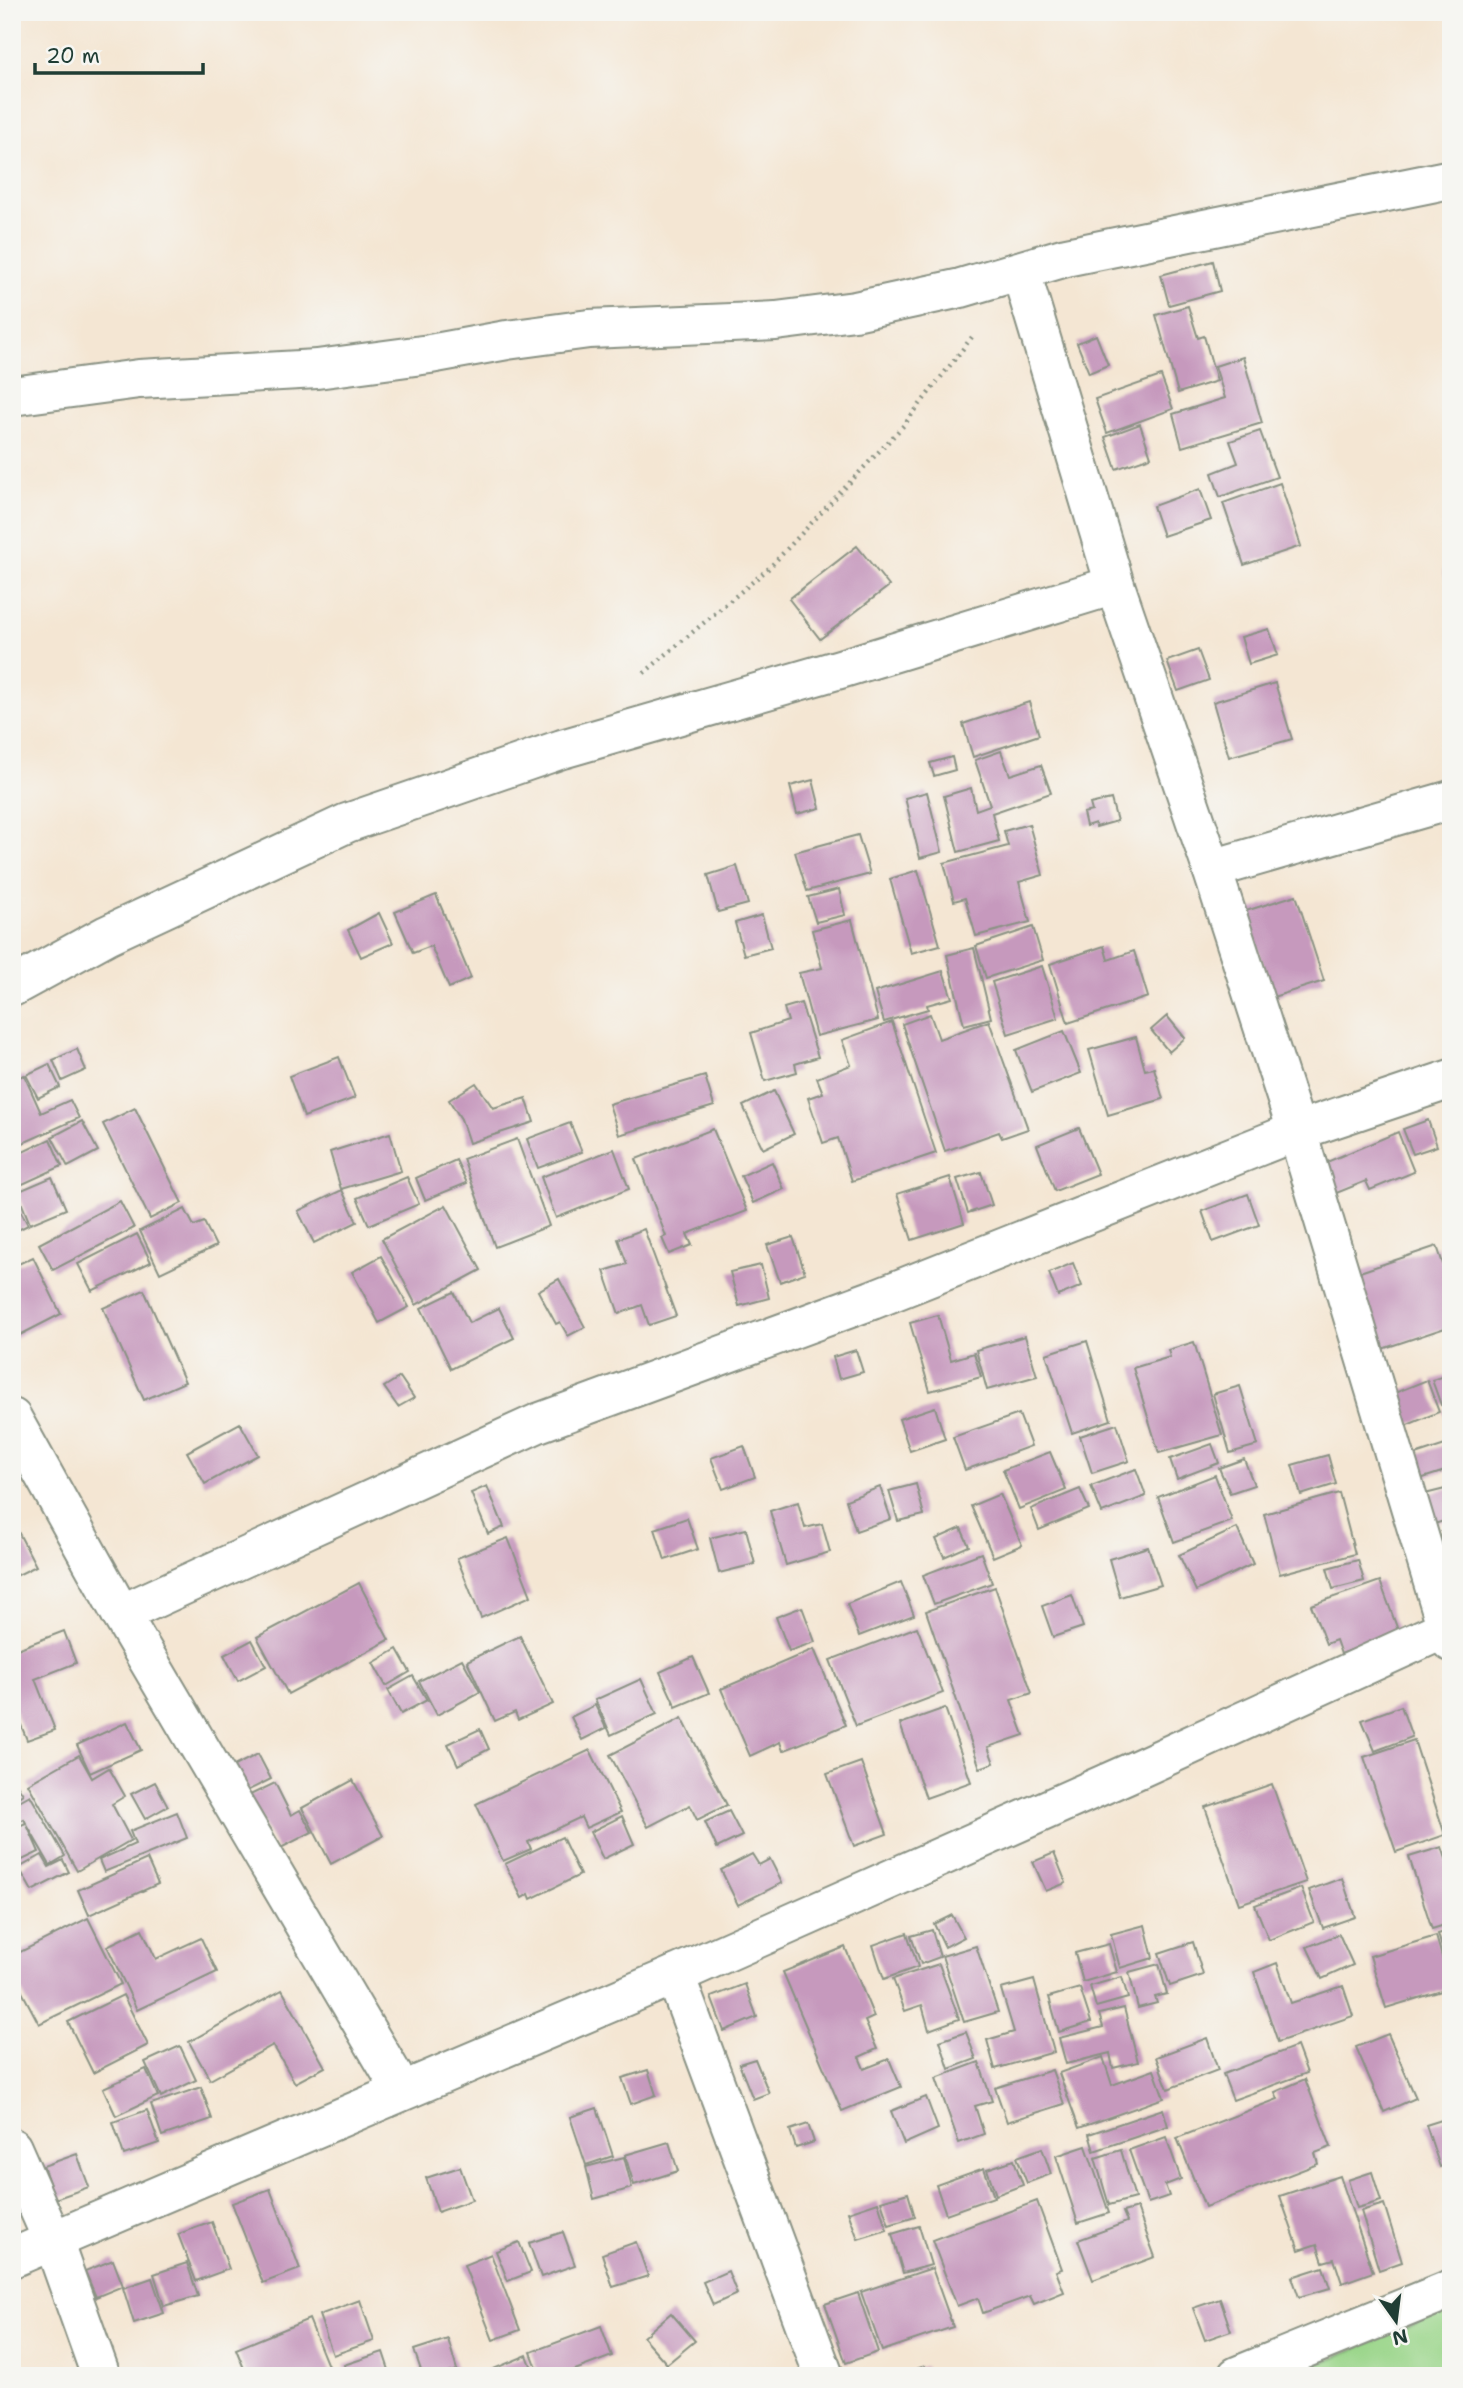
<svg xmlns="http://www.w3.org/2000/svg" width="1463" height="2388" font-family="'Shantell Sans',sans-serif">
  <rect width="100%" height="100%" fill="#f6f6f2"/>
  <filter id="ink" filterUnits="userSpaceOnUse"><feTurbulence type="fractalNoise" baseFrequency=".0143" numOctaves="2"/><feDisplacementMap in="SourceGraphic" scale="14" xChannelSelector="R" yChannelSelector="G"/><feConvolveMatrix kernelMatrix="1 2 1 2 8 2 1 2 1" color-interpolation-filters="sRGB"/></filter>
  <filter id="wash" filterUnits="userSpaceOnUse"><feTurbulence type="fractalNoise" baseFrequency=".00686" numOctaves="4" result="noise"/><feDisplacementMap in="SourceGraphic" scale="28" xChannelSelector="R" yChannelSelector="G"/><feGaussianBlur stdDeviation="1.57" result="paint"/><feColorMatrix in="noise" values="0 0 0 0 0 0 0 0 0 0 0 0 0 0 0 0 0 1.4 0 .05"/><feComposite in="paint" operator="in"/></filter>
  <g filter="url(#wash)">
    <rect width="100%" height="100%" fill="#f4e6d3"/>
    <path fill="#9ad589" stroke="#5c895e" stroke-width="2" d="M1451,2309V2376H1288Z"/>
    <g id="blocks">
      <g fill="#c699bd">
        <path d="M1213,261L1220,291L1169,305L1161,275Z"/>
        <path d="M1188,306L1198,338L1204,336L1217,381L1178,393L1156,315Z"/>
        <path d="M1096,335L1108,365L1089,373L1077,343Z"/>
        <path d="M1243,357L1262,423L1182,447L1173,414L1225,398L1215,366Z"/>
        <path d="M1161,376L1173,409L1107,433L1095,399Z"/>
        <path d="M1140,424L1151,457L1116,469L1105,437Z"/>
        <path d="M1260,431L1277,477L1220,497L1212,473L1238,463L1230,441Z"/>
        <path d="M1280,483L1301,546L1244,565L1223,503Z"/>
        <path d="M1200,489L1211,520L1163,536L1153,506Z"/>
        <path d="M857,546L889,586L820,639L789,599Z"/>
        <path d="M1451,568V593H1450L1443,570Z"/>
        <path d="M1269,629L1278,655L1249,664L1241,637Z"/>
        <path d="M1198,650L1209,680L1178,691L1167,661Z"/>
        <path d="M1275,683L1292,739L1229,757L1213,702Z"/>
        <path d="M1029,702L1039,735L973,757L963,724Z"/>
        <path d="M1001,751L1010,775L1041,765L1051,793L992,813L999,841L958,852L944,796L971,788L976,810L990,805L975,760Z"/>
        <path d="M952,757L955,770L934,776L930,763Z"/>
        <path d="M813,780L820,808L797,814L790,786Z"/>
        <path d="M927,792L942,852L920,858L905,798Z"/>
        <path d="M1111,799L1117,821L1096,827L1095,823L1086,826L1083,813L1092,811L1090,804Z"/>
        <path d="M1029,824L1043,875L1019,882L1030,922L976,936L965,898L954,901L944,863L1008,846L1004,831Z"/>
        <path d="M858,835L870,874L807,891L795,852Z"/>
        <path d="M737,866L748,904L718,912L708,875Z"/>
        <path d="M918,870L940,945L911,953L890,879Z"/>
        <path d="M839,889L845,915L816,922L808,897Z"/>
        <path d="M436,895L471,978L449,988L431,946L413,953L395,912Z"/>
        <path d="M1296,895L1324,981L1273,997L1246,911Z"/>
        <path d="M379,913L393,943L361,957L348,930Z"/>
        <path d="M762,915L771,948L744,955L735,923Z"/>
        <path d="M852,920L878,1020L816,1036L799,973L822,968L812,930Z"/>
        <path d="M1033,927L1043,960L986,978L976,946Z"/>
        <path d="M1104,946L1108,960L1134,951L1148,997L1068,1023L1050,964Z"/>
        <path d="M974,948L991,1018L964,1025L947,955Z"/>
        <path d="M1042,966L1058,1018L1008,1034L992,982Z"/>
        <path d="M943,971L952,998L927,1005L928,1009L884,1022L875,992Z"/>
        <path d="M801,1003L818,1057L795,1064L797,1072L765,1081L751,1033L788,1021L784,1008Z"/>
        <path d="M930,1014L939,1039L989,1021L1028,1129L1002,1138L999,1132L945,1151L902,1024Z"/>
        <path d="M1167,1016L1185,1038L1169,1052L1151,1030Z"/>
        <path d="M892,1022L936,1153L852,1181L838,1138L823,1143L808,1098L823,1093L817,1078L851,1065L842,1040Z"/>
        <path d="M1064,1031L1081,1073L1032,1092L1016,1050Z"/>
        <path d="M1136,1037L1145,1070L1154,1068L1163,1099L1108,1115L1089,1050Z"/>
        <path d="M77,1049L86,1070L62,1081L53,1060Z"/>
        <path d="M339,1057L355,1098L304,1117L289,1076Z"/>
        <path d="M49,1064L60,1087L38,1098L26,1075Z"/>
        <path d="M24,1075L41,1113L70,1100L79,1118L12,1148V1080Z"/>
        <path d="M705,1076L714,1106L619,1135L609,1104Z"/>
        <path d="M476,1083L493,1108L526,1098L534,1122L469,1143L461,1119L449,1100Z"/>
        <path d="M774,1091L794,1134L763,1149L743,1106Z"/>
        <path d="M135,1108L182,1203L150,1219L103,1124Z"/>
        <path d="M1428,1120L1437,1146L1413,1154L1403,1129Z"/>
        <path d="M82,1121L98,1151L68,1167L52,1137Z"/>
        <path d="M570,1123L582,1152L538,1168L527,1139Z"/>
        <path d="M1079,1128L1098,1174L1055,1191L1037,1145Z"/>
        <path d="M713,1129L747,1211L687,1234L692,1245L669,1254L662,1238L666,1236L636,1159Z"/>
        <path d="M1398,1132L1414,1172L1370,1190L1366,1181L1334,1194L1322,1164Z"/>
        <path d="M390,1133L401,1171L341,1189L330,1152Z"/>
        <path d="M50,1139L62,1166L14,1188L12,1157Z"/>
        <path d="M517,1139L549,1226L495,1247L463,1159Z"/>
        <path d="M614,1149L629,1189L556,1218L541,1177Z"/>
        <path d="M456,1160L467,1183L425,1200L416,1178Z"/>
        <path d="M772,1162L784,1189L753,1203L741,1176Z"/>
        <path d="M981,1172L992,1205L968,1213L957,1179Z"/>
        <path d="M52,1177L66,1209L30,1224L17,1192Z"/>
        <path d="M407,1177L419,1204L369,1225L357,1198Z"/>
        <path d="M950,1177L964,1223L912,1240L897,1194Z"/>
        <path d="M342,1190L357,1222L314,1243L298,1211Z"/>
        <path d="M12,1194L28,1225L12,1233Z"/>
        <path d="M1248,1194L1259,1225L1213,1242L1202,1211Z"/>
        <path d="M120,1201L134,1228L53,1270L39,1244Z"/>
        <path d="M446,1205L481,1270L416,1305L382,1239Z"/>
        <path d="M185,1209L194,1226L204,1222L216,1246L160,1273L140,1231Z"/>
        <path d="M644,1229L676,1316L649,1325L642,1305L619,1314L604,1271L627,1264L618,1239Z"/>
        <path d="M137,1234L151,1262L92,1291L78,1264Z"/>
        <path d="M793,1237L805,1273L780,1282L767,1245Z"/>
        <path d="M1437,1246L1451,1288V1326L1382,1349L1357,1273Z"/>
        <path d="M381,1256L409,1307L379,1323L352,1272Z"/>
        <path d="M33,1257L61,1314L12,1339V1267Z"/>
        <path d="M1073,1263L1082,1286L1058,1296L1049,1273Z"/>
        <path d="M761,1265L769,1298L739,1306L730,1272Z"/>
        <path d="M559,1279L585,1327L568,1336L560,1322L556,1324L538,1291Z"/>
        <path d="M144,1290L185,1382L144,1400L103,1308Z"/>
        <path d="M454,1292L469,1323L499,1308L514,1338L451,1369L421,1308Z"/>
        <path d="M938,1315L951,1360L974,1353L981,1377L930,1391L910,1323Z"/>
        <path d="M1025,1336L1037,1376L987,1390L976,1350Z"/>
        <path d="M1087,1341L1111,1420L1072,1433L1046,1354Z"/>
        <path d="M1194,1342L1222,1435L1159,1453L1133,1368L1170,1357L1168,1350Z"/>
        <path d="M856,1350L863,1372L839,1379L833,1357Z"/>
        <path d="M1451,1374V1402L1441,1405L1432,1380Z"/>
        <path d="M400,1377L414,1398L398,1407L384,1387Z"/>
        <path d="M1427,1380L1439,1412L1405,1426L1392,1394Z"/>
        <path d="M1240,1386L1258,1445L1230,1453L1213,1394Z"/>
        <path d="M935,1407L945,1439L910,1451L899,1419Z"/>
        <path d="M1451,1408V1432H1450L1443,1411Z"/>
        <path d="M1019,1414L1031,1446L965,1470L953,1437Z"/>
        <path d="M240,1423L258,1455L205,1484L187,1452Z"/>
        <path d="M1117,1424L1129,1461L1092,1473L1080,1436Z"/>
        <path d="M1212,1444L1219,1463L1177,1479L1170,1459Z"/>
        <path d="M1445,1445L1451,1469L1420,1479L1412,1456Z"/>
        <path d="M744,1446L755,1477L723,1489L711,1458Z"/>
        <path d="M1050,1452L1066,1490L1019,1509L1003,1470Z"/>
        <path d="M1328,1455L1336,1484L1301,1495L1292,1465Z"/>
        <path d="M1244,1459L1254,1485L1230,1493L1219,1468Z"/>
        <path d="M1136,1469L1146,1496L1102,1513L1091,1486Z"/>
        <path d="M1215,1475L1232,1521L1174,1542L1158,1497Z"/>
        <path d="M916,1484L924,1515L898,1521L889,1491Z"/>
        <path d="M487,1486L504,1527L488,1534L471,1493Z"/>
        <path d="M880,1487L891,1519L856,1531L846,1500Z"/>
        <path d="M1449,1488L1451,1519L1434,1524L1425,1494Z"/>
        <path d="M1080,1489L1089,1509L1039,1530L1031,1509Z"/>
        <path d="M1339,1493L1355,1554L1280,1574L1264,1514Z"/>
        <path d="M1000,1494L1022,1545L993,1557L971,1506Z"/>
        <path d="M798,1502L805,1528L822,1524L830,1552L786,1565L770,1511Z"/>
        <path d="M687,1518L698,1549L665,1560L655,1529Z"/>
        <path d="M12,1520L36,1566L12,1578Z"/>
        <path d="M961,1528L969,1546L944,1557L936,1539Z"/>
        <path d="M1237,1528L1253,1564L1196,1591L1179,1555Z"/>
        <path d="M746,1529L755,1564L719,1573L710,1538Z"/>
        <path d="M508,1538L531,1596L481,1618L457,1558Z"/>
        <path d="M1148,1547L1161,1585L1120,1597L1109,1559Z"/>
        <path d="M981,1553L992,1583L934,1604L923,1575Z"/>
        <path d="M1358,1560L1364,1581L1333,1589L1327,1568Z"/>
        <path d="M1380,1581L1399,1633L1341,1654L1336,1640L1326,1644L1311,1605Z"/>
        <path d="M901,1582L914,1615L859,1636L847,1604Z"/>
        <path d="M359,1583L389,1640L288,1694L257,1637Z"/>
        <path d="M995,1587L1032,1693L1011,1700L1024,1735L988,1747L994,1763L980,1768L926,1611Z"/>
        <path d="M1072,1595L1083,1627L1053,1637L1042,1606Z"/>
        <path d="M802,1607L815,1642L789,1651L776,1617Z"/>
        <path d="M917,1627L943,1693L856,1726L830,1660Z"/>
        <path d="M64,1631L76,1663L35,1679L55,1730L27,1740L12,1703V1651Z"/>
        <path d="M520,1636L553,1704L518,1720L515,1712L495,1721L467,1661Z"/>
        <path d="M252,1640L266,1666L238,1681L224,1655Z"/>
        <path d="M397,1649L410,1672L386,1686L373,1663Z"/>
        <path d="M814,1649L846,1725L783,1751L780,1742L750,1756L721,1689Z"/>
        <path d="M693,1657L709,1693L676,1707L660,1672Z"/>
        <path d="M462,1659L480,1692L437,1715L419,1681Z"/>
        <path d="M413,1676L427,1700L401,1714L388,1690Z"/>
        <path d="M641,1679L657,1714L611,1735L595,1700Z"/>
        <path d="M595,1705L606,1728L582,1740L571,1717Z"/>
        <path d="M1401,1706L1412,1737L1375,1751L1362,1720Z"/>
        <path d="M945,1708L971,1782L926,1798L900,1724Z"/>
        <path d="M682,1718L727,1805L697,1820L690,1805L648,1827L610,1755Z"/>
        <path d="M127,1722L141,1750L90,1773L77,1745Z"/>
        <path d="M480,1729L489,1749L458,1765L448,1744Z"/>
        <path d="M1414,1740L1445,1835L1396,1852L1364,1757Z"/>
        <path d="M590,1750L621,1812L586,1828L581,1817L528,1842L531,1849L503,1861L476,1804Z"/>
        <path d="M258,1754L271,1779L245,1792L232,1767Z"/>
        <path d="M79,1755L92,1778L109,1768L125,1796L112,1804L131,1840L77,1871L28,1784Z"/>
        <path d="M861,1762L887,1834L854,1846L827,1774Z"/>
        <path d="M12,1777L23,1794L12,1801Z"/>
        <path d="M353,1780L383,1836L331,1864L302,1808Z"/>
        <path d="M155,1782L168,1806L145,1819L131,1794Z"/>
        <path d="M275,1783L291,1815L300,1810L312,1832L277,1850L248,1796Z"/>
        <path d="M1272,1784L1306,1882L1239,1904L1205,1807Z"/>
        <path d="M30,1795L65,1856L50,1865L27,1825L39,1852L12,1865V1829L26,1823L24,1819L12,1826V1805Z"/>
        <path d="M729,1811L742,1836L717,1848L705,1822Z"/>
        <path d="M177,1812L187,1838L104,1872L99,1860L135,1844L130,1831Z"/>
        <path d="M622,1816L634,1844L603,1859L590,1832Z"/>
        <path d="M562,1837L580,1875L531,1899L529,1894L522,1898L505,1864Z"/>
        <path d="M1442,1847L1451,1873V1923L1432,1929L1409,1857Z"/>
        <path d="M1054,1853L1066,1883L1046,1891L1033,1862Z"/>
        <path d="M752,1854L759,1865L770,1859L782,1883L738,1905L721,1870Z"/>
        <path d="M42,1855L49,1867L63,1860L69,1872L32,1891L19,1868Z"/>
        <path d="M147,1859L158,1884L89,1915L78,1890Z"/>
        <path d="M1342,1878L1355,1917L1323,1928L1309,1890Z"/>
        <path d="M1301,1888L1314,1922L1269,1940L1255,1905Z"/>
        <path d="M952,1915L964,1937L945,1947L934,1924Z"/>
        <path d="M88,1918L121,1984L39,2024L12,1973V1956Z"/>
        <path d="M1145,1925L1153,1958L1120,1968L1111,1934Z"/>
        <path d="M142,1929L156,1959L201,1938L217,1972L137,2010L107,1946Z"/>
        <path d="M932,1930L940,1957L921,1964L911,1936Z"/>
        <path d="M1451,1930V1974H1450L1438,1934Z"/>
        <path d="M907,1933L918,1967L884,1979L873,1945Z"/>
        <path d="M1339,1934L1353,1965L1322,1979L1307,1947Z"/>
        <path d="M1436,1936L1451,1988L1386,2008L1370,1956Z"/>
        <path d="M1193,1942L1203,1975L1170,1986L1159,1953Z"/>
        <path d="M1109,1944L1117,1972L1083,1982L1075,1953Z"/>
        <path d="M976,1946L998,2012L964,2022L942,1956Z"/>
        <path d="M845,1947L874,2017L865,2021L877,2049L859,2057L864,2069L889,2059L901,2087L842,2111L783,1972Z"/>
        <path d="M1277,1963L1291,2003L1343,1986L1353,2016L1278,2042L1254,1972Z"/>
        <path d="M939,1964L959,2019L929,2030L922,2005L905,2011L893,1979Z"/>
        <path d="M1159,1964L1167,1994L1155,1997L1157,2003L1138,2008L1129,1972Z"/>
        <path d="M1122,1977L1128,1998L1096,2007L1090,1986Z"/>
        <path d="M1034,1980L1054,2052L995,2069L987,2040L1014,2032L1001,1989Z"/>
        <path d="M745,1984L757,2017L724,2031L711,1997Z"/>
        <path d="M1080,1988L1091,2022L1059,2032L1049,1997Z"/>
        <path d="M282,1990L325,2067L295,2083L273,2045L210,2080L189,2042Z"/>
        <path d="M123,1995L148,2045L93,2073L68,2022Z"/>
        <path d="M1124,2008L1138,2062L1113,2068L1110,2053L1066,2064L1059,2038L1103,2027L1099,2014Z"/>
        <path d="M966,2032L976,2059L949,2069L940,2041Z"/>
        <path d="M1388,2034L1416,2098L1384,2112L1356,2047Z"/>
        <path d="M1207,2038L1218,2070L1168,2089L1156,2057Z"/>
        <path d="M180,2046L196,2080L161,2097L145,2062Z"/>
        <path d="M1297,2046L1307,2073L1233,2100L1223,2074Z"/>
        <path d="M1103,2057L1112,2085L1154,2070L1164,2098L1079,2128L1059,2073Z"/>
        <path d="M755,2059L769,2093L753,2099L739,2064Z"/>
        <path d="M979,2062L992,2101L975,2106L984,2134L959,2143L936,2078Z"/>
        <path d="M146,2069L158,2096L116,2116L103,2088Z"/>
        <path d="M648,2070L656,2095L631,2104L622,2078Z"/>
        <path d="M1052,2070L1064,2104L1007,2122L995,2088Z"/>
        <path d="M1305,2079L1331,2147L1315,2153L1318,2164L1205,2207L1177,2138L1278,2099L1275,2092Z"/>
        <path d="M201,2087L212,2119L162,2136L151,2104Z"/>
        <path d="M926,2097L938,2129L904,2144L891,2111Z"/>
        <path d="M597,2108L613,2156L586,2165L570,2117Z"/>
        <path d="M1163,2109L1168,2126L1094,2151L1089,2134Z"/>
        <path d="M147,2110L159,2143L124,2155L113,2122Z"/>
        <path d="M1451,2117V2163L1440,2167L1426,2125Z"/>
        <path d="M808,2124L814,2142L796,2148L790,2130Z"/>
        <path d="M1166,2137L1181,2179L1165,2185L1169,2196L1148,2203L1129,2150Z"/>
        <path d="M669,2142L678,2171L634,2185L625,2155Z"/>
        <path d="M1086,2146L1109,2213L1078,2223L1056,2156Z"/>
        <path d="M1042,2148L1051,2174L1027,2183L1017,2157Z"/>
        <path d="M1121,2150L1135,2198L1109,2205L1095,2158Z"/>
        <path d="M77,2154L89,2187L55,2199L43,2166Z"/>
        <path d="M624,2157L632,2188L594,2199L586,2167Z"/>
        <path d="M1014,2160L1023,2185L996,2195L987,2169Z"/>
        <path d="M460,2167L472,2200L438,2212L426,2178Z"/>
        <path d="M984,2168L994,2197L946,2214L936,2185Z"/>
        <path d="M1372,2172L1381,2201L1357,2208L1348,2180Z"/>
        <path d="M1340,2176L1373,2272L1342,2283L1334,2259L1323,2262L1317,2244L1299,2250L1280,2196Z"/>
        <path d="M270,2189L300,2269L263,2283L232,2203Z"/>
        <path d="M908,2193L915,2217L889,2225L881,2201Z"/>
        <path d="M1037,2201L1062,2269L1056,2271L1064,2292L1034,2304L1030,2296L983,2313L978,2298L957,2306L932,2240Z"/>
        <path d="M878,2202L887,2230L858,2239L848,2212Z"/>
        <path d="M1384,2204L1402,2262L1379,2270L1361,2211Z"/>
        <path d="M1137,2208L1155,2257L1093,2280L1078,2240L1127,2222L1123,2212Z"/>
        <path d="M212,2222L229,2269L196,2281L178,2234Z"/>
        <path d="M919,2226L931,2265L903,2273L892,2234Z"/>
        <path d="M563,2232L575,2265L541,2277L529,2243Z"/>
        <path d="M519,2242L531,2272L508,2281L496,2251Z"/>
        <path d="M636,2242L648,2276L613,2287L602,2254Z"/>
        <path d="M491,2254L520,2330L493,2340L464,2265Z"/>
        <path d="M113,2260L123,2286L96,2297L85,2271Z"/>
        <path d="M187,2263L198,2296L164,2306L154,2274Z"/>
        <path d="M1323,2267L1330,2288L1299,2297L1292,2277Z"/>
        <path d="M932,2268L953,2327L882,2351L861,2292Z"/>
        <path d="M728,2271L737,2294L713,2305L703,2282Z"/>
        <path d="M152,2278L164,2313L134,2323L123,2288Z"/>
        <path d="M858,2293L878,2352L846,2363L825,2304Z"/>
        <path d="M1220,2299L1231,2331L1205,2340L1193,2308Z"/>
        <path d="M360,2300L374,2341L333,2355L319,2315Z"/>
        <path d="M671,2313L695,2341L667,2364L643,2337Z"/>
        <path d="M309,2319L332,2376H247L236,2349Z"/>
        <path d="M601,2326L612,2356L559,2376H540L531,2352Z"/>
        <path d="M448,2339L457,2370L439,2376H423L414,2350Z"/>
        <path d="M383,2352L391,2376H347L344,2365Z"/>
        <path d="M527,2355L535,2376H477Z"/>
        <path d="M925,2366L928,2376H898V2375Z"/>
      </g>
    </g>
  </g>
  <g filter="url(#ink)">
    <use href="#blocks" fill-opacity="0" stroke="#8a9284" stroke-width="2"/>
    <g fill="none" stroke-linecap="round" stroke-linejoin="round">
      <defs>
        <g id="minor">
          <path d="M1021,272L1115,585L1212,869L1297,1131L1451,1642"/>
          <path d="M12,396L139,379L317,369L430,354L507,340L589,329L776,321L855,311L961,288L1066,257L1451,179"/>
          <path d="M1212,869L1451,800"/>
          <path d="M12,987L107,935L347,823L562,749L840,669L1115,585"/>
          <path d="M12,1418L121,1614L402,2091"/>
          <path d="M121,1614L538,1423L872,1300L1297,1131L1451,1079"/>
          <path d="M675,1975L824,2376"/>
          <path d="M12,2148L53,2241L101,2376"/>
          <path d="M12,2258L675,1975L1134,1771L1451,1626"/>
          <path d="M1237,2376L1451,2289"/>
        </g>
      </defs>
      <use href="#minor" stroke="#8a9284" stroke-width="42"/>
      <path stroke="#8a9284" stroke-width="4.5" stroke-dasharray="2 5" stroke-linecap="butt" d="M644,673L769,568L904,425L972,337"/>
      <use href="#minor" stroke="#fff" stroke-width="38"/>
    </g>
  </g>
  <rect width="1463" height="2388" fill="none" stroke="#f6f6f2" stroke-width="42"/>
  <g transform="translate(1396 2321) rotate(166)" stroke="#f6f6f2" stroke-width="5" paint-order="stroke">
  <path d="M0-5L12 26L0 18L-12 26Z" fill="#1f3d34"/>
  <text y="-10" font-size="19" font-weight="bold" text-anchor="middle" fill="#1f3d34">N</text>
  </g>
  <path d="M35 63v10h168v-10" fill="none" stroke="#1f3d34" stroke-width="3.5"/>
  <text x="46" y="63" font-size="21" fill="#1f3d34" stroke="#f6f6f2" stroke-width="5" paint-order="stroke">20 m</text>
</svg>
